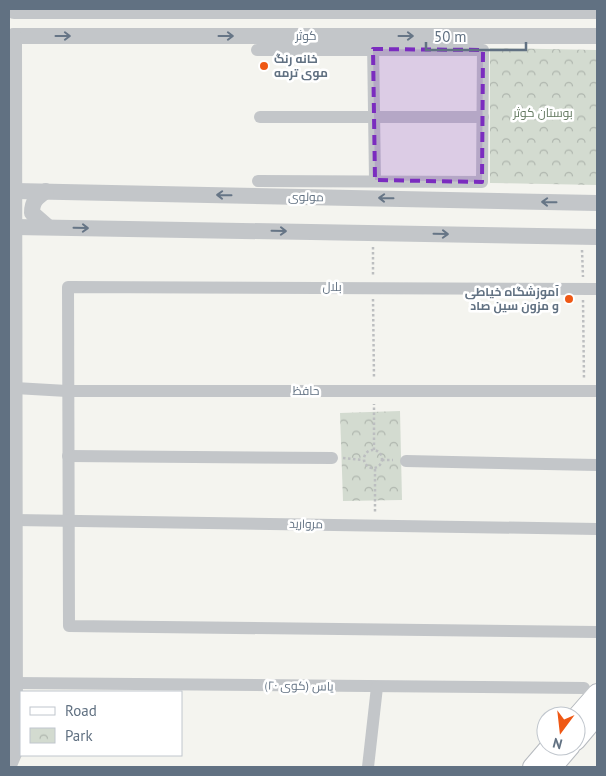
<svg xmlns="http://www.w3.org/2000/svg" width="606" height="776" font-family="'PT Sans',Cairo,sans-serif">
  <defs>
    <pattern id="park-crowns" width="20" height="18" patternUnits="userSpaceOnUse" patternTransform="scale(1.25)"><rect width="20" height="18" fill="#d3dbd0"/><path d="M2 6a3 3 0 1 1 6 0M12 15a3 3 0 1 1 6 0" fill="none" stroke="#afb6ae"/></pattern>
  </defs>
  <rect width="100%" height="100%" fill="#f4f4ef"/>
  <g fill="url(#park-crowns)">
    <path d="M490,48L597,50V185L490,183Z"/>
    <path d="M400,411L402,500L343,501L340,413Z"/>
  </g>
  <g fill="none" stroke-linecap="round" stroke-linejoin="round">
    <defs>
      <g id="secondary">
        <path d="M576,717L597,693"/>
        <path d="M576,741L597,716"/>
        <path d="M532,767L550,746"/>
        <path d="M553,767L571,746"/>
      </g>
    </defs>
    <use href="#secondary" stroke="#b5b9be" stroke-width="20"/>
    <g stroke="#bcbec0" stroke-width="2.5" stroke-dasharray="2.5 2.5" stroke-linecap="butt">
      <path d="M373,247V276"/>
      <path d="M582,250L583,277"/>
      <path d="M373,299L374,379"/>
      <path d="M583,300L584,380"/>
      <circle cx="373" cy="459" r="9"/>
      <path d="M374,450V404"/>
      <path d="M343,458L363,460"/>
      <path d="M382,460H393"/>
      <path d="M375,469V513"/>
    </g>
    <g stroke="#c3c6c9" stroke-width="12">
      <path d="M373,42L375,180"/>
      <path d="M257,50H483L482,182L258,181"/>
      <path d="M260,117H483"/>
      <path d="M597,289L68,287L69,626L597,632"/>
      <path d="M15,388L67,391H597"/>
      <path d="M68,456L332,458"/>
      <path d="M406,461L597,465"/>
      <path d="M15,520L597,529"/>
      <path d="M15,683L584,688"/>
      <path d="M368,767L377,687"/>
    </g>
    <g stroke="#c3c6c9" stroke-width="16">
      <path d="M14,9V11H597"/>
      <path d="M14,36H597"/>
      <path d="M15,191L597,203"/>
      <path d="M46,191C37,197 32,201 32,213L48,227"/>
      <path d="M15,227L597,237"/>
      <path d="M9,765L15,751L14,36"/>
    </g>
    <use href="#secondary" stroke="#fff" stroke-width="18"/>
  </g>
  <defs><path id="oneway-shaft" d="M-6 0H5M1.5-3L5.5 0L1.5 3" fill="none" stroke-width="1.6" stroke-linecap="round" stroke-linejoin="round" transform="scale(1.25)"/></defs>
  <g stroke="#667586">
    <use href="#oneway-shaft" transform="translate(63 36)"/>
    <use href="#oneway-shaft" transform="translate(226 36)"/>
    <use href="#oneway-shaft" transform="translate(406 36)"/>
    <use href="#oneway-shaft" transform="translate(224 195) rotate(-179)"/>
    <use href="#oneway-shaft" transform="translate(386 198) rotate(-179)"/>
    <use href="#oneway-shaft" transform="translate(549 202) rotate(-179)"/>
    <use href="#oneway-shaft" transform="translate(81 228) rotate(1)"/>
    <use href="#oneway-shaft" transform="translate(279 231) rotate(1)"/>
    <use href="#oneway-shaft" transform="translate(441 234) rotate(1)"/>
  </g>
  <path fill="#7b2cbf" fill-opacity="0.2" stroke="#7b2cbf" stroke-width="4" stroke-dasharray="10 6" stroke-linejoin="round" d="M373,49L483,50L482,182L375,180Z"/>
  <g fill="#ef5814" stroke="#fff" stroke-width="2">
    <circle cx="264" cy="66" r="5"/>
    <circle cx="569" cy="299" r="5"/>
  </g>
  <g text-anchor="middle" stroke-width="5" stroke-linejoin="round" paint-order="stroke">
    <g font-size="12" fill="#617182" stroke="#fff">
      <text x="306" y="40">کوثر</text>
      <text transform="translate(306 197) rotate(1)" y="4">مولوی</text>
      <text x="332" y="291">بلال</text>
      <text x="306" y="395">حافظ</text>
      <text transform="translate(306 524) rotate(1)" y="4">مروارید</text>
      <text transform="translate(299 686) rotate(1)" y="4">یاس (کوی ۲۰)</text>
    </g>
    <g font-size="12" font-weight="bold" fill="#617182" stroke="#fff" text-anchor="start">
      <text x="274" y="63">خانه رنگ<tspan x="274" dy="14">موی ترمه</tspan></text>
      <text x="559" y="296" text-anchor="end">آموزشگاه خیاطی<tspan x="559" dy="14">و مزون سین صاد</tspan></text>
    </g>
    <g font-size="12" fill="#637960" stroke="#fff">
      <text x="543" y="117">بوستان کوثر</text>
    </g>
  </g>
  <rect width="606" height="776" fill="none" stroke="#617182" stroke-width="20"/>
  <rect x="20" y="691" width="162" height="65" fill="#ffffff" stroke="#c0c6cd"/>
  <rect x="30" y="707" width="25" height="8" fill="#ffffff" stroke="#c0c6cd"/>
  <text x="65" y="716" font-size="15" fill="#617182">Road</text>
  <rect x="30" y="728" width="25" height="15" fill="url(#park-crowns)" stroke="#c0c6cd"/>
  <text x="65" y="741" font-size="15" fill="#617182">Park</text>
  <g transform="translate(561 731) rotate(195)"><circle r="24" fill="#ffffff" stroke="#c0c6cd"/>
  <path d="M0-4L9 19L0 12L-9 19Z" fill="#ef5814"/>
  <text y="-8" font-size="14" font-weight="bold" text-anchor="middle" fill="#617182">N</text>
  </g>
  <path d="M426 42v8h100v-8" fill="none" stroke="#617182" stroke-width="2.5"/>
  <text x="434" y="42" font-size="15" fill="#617182" stroke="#ffffff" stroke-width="4" paint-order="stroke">50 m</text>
</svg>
